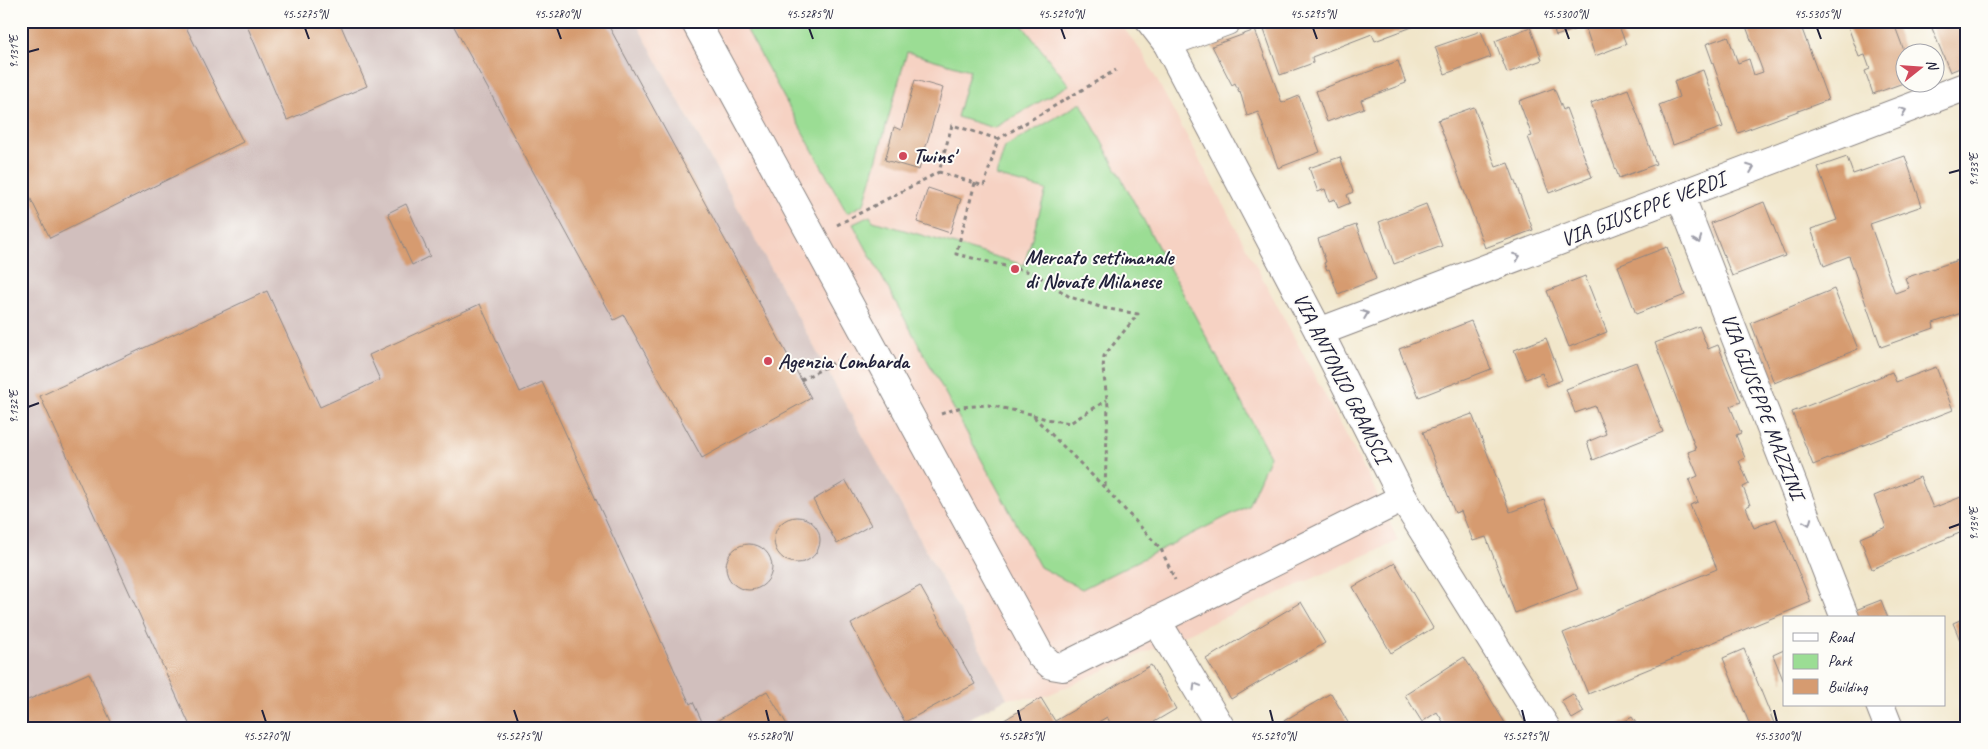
<svg xmlns="http://www.w3.org/2000/svg" width="1988" height="749" font-family="Caveat,sans-serif">
  <rect width="100%" height="100%" fill="#fdfcf7"/>
  <filter id="ink" filterUnits="userSpaceOnUse"><feTurbulence type="fractalNoise" baseFrequency=".02" numOctaves="2"/><feDisplacementMap in="SourceGraphic" scale="10" xChannelSelector="R" yChannelSelector="G"/><feConvolveMatrix kernelMatrix="1 2 1 2 8 2 1 2 1" color-interpolation-filters="sRGB"/></filter>
  <filter id="wash" filterUnits="userSpaceOnUse"><feTurbulence type="fractalNoise" baseFrequency=".0096" numOctaves="4" result="noise"/><feDisplacementMap in="SourceGraphic" scale="20" xChannelSelector="R" yChannelSelector="G"/><feGaussianBlur stdDeviation="1.12" result="paint"/><feColorMatrix in="noise" values="0 0 0 0 0 0 0 0 0 0 0 0 0 0 0 0 0 1.4 0 .05"/><feComposite in="paint" operator="in"/></filter>
  <g filter="url(#wash)">
    <rect width="100%" height="100%" fill="#f1e6ca"/>
    <path fill="#f6d2c3" d="M635,21H1118L1142,52L1374,487L1398,541L1041,698H1007Z"/>
    <path fill="#d1bfbd" d="M21,21H635L1007,698L959,724L946,728H21Z"/>
    <g fill="#9bdd94" stroke="#5e8068">
      <path d="M742,21H1019L1069,85L994,128L957,117L970,70L907,52L864,204L847,213Z"/>
      <path d="M1081,103L1270,456L1248,506L1082,589L1040,567L853,224L870,216L873,221L1024,265L1046,190L996,176L1005,147Z"/>
    </g>
    <g id="blocks">
      <g fill="#d69b70">
        <path d="M21,21H183L243,142L50,238L21,179Z"/>
        <path d="M245,21H339L367,86L287,120Z"/>
        <path d="M451,21H606L811,398L702,458L624,315L614,320Z"/>
        <path d="M1279,21H1428L1375,41L1372,34L1312,57L1313,63L1280,75L1263,27Z"/>
        <path d="M1551,21H1617L1626,44L1595,56L1585,26L1556,36Z"/>
        <path d="M1744,21H1799L1828,100L1738,133L1706,44L1728,36L1738,63L1749,59L1754,75L1763,72Z"/>
        <path d="M1846,21H1893L1906,56V82L1873,94L1865,71L1870,69L1865,55L1859,57Z"/>
        <path d="M1929,21H1967V65L1950,72Z"/>
        <path d="M1530,27L1542,60L1507,73L1495,41Z"/>
        <path d="M1255,30L1282,103L1299,96L1320,152L1278,168L1258,112L1247,116L1240,91L1239,92L1235,83L1232,85L1212,46Z"/>
        <path d="M1481,31L1491,57L1445,74L1435,47Z"/>
        <path d="M1398,61L1406,83L1361,100L1364,108L1327,122L1316,91Z"/>
        <path d="M1703,70L1723,127L1673,145L1659,105L1679,97L1674,81Z"/>
        <path d="M915,80L943,88L919,170L885,160L894,127L901,130Z"/>
        <path d="M1554,88L1563,110L1566,108L1592,177L1549,193L1528,137L1532,136L1519,101Z"/>
        <path d="M1628,89L1656,164L1619,178L1591,103Z"/>
        <path d="M1474,107L1496,167L1508,163L1533,230L1485,248L1438,120Z"/>
        <path d="M1905,156L1922,206L1870,224L1895,293L1909,288L1905,278L1967,257V311L1933,323L1934,328L1881,347L1849,256L1824,266L1811,229L1837,220L1818,167L1847,157L1853,174Z"/>
        <path d="M1340,157L1353,192L1347,195L1350,203L1338,208L1335,199L1329,201L1325,189L1318,192L1309,168Z"/>
        <path d="M928,188L961,199L950,233L917,222Z"/>
        <path d="M1764,202L1785,256L1732,276L1711,223Z"/>
        <path d="M406,204L430,256L412,265L388,213Z"/>
        <path d="M1426,204L1442,246L1394,264L1379,222Z"/>
        <path d="M1356,225L1376,279L1338,294L1329,269L1327,270L1324,263L1326,262L1318,239Z"/>
        <path d="M1667,247L1685,295L1636,314L1618,266Z"/>
        <path d="M1585,276L1607,332L1569,347L1547,291Z"/>
        <path d="M1834,289L1858,349L1774,383L1751,323Z"/>
        <path d="M267,291L320,407L380,380L369,355L480,304L520,392L542,382L690,704L693,702L705,728L767,691L789,728H191L40,396Z"/>
        <path d="M1471,321L1491,369L1419,397L1399,349Z"/>
        <path d="M1699,326L1708,349L1718,345L1741,402L1730,406L1741,433L1736,435L1745,458L1739,461L1749,484L1743,487L1750,505L1746,507L1754,528L1776,519L1811,602L1588,694L1563,633L1717,569L1690,505L1698,502L1689,480L1698,476L1688,452L1696,449L1655,343Z"/>
        <path d="M1546,338L1562,380L1547,386L1542,373L1526,379L1514,350Z"/>
        <path d="M1967,351V365H1966L1962,352Z"/>
        <path d="M1636,362L1663,432L1593,460L1587,442L1606,434L1595,406L1575,413L1566,389Z"/>
        <path d="M1936,367L1953,410L1813,465L1792,412L1892,372L1896,382Z"/>
        <path d="M1472,414L1510,512L1544,500L1578,589L1515,613L1486,537L1473,541L1461,511L1455,513L1423,432Z"/>
        <path d="M1920,477L1933,508L1961,497L1967,512V530L1872,569L1860,538L1886,527L1874,496Z"/>
        <path d="M846,481L871,525L837,544L813,500Z"/>
        <circle cx="797" cy="540" r="23"/>
        <circle cx="749" cy="567" r="23"/>
        <path d="M1395,563L1433,628L1391,653L1353,587Z"/>
        <path d="M920,586L975,684L905,722L851,624Z"/>
        <path d="M1881,600L1888,618H1855L1853,611Z"/>
        <path d="M1301,602L1325,643L1231,699L1206,659Z"/>
        <path d="M1967,617V657L1953,623Z"/>
        <path d="M1744,649L1776,728H1751L1723,658Z"/>
        <path d="M1784,650V682L1773,655Z"/>
        <path d="M1464,657L1484,688L1508,728H1447L1437,712L1422,722L1405,695Z"/>
        <path d="M1151,665L1176,709L1144,728H1113L1107,717L1088,728H991L1041,698L1055,721Z"/>
        <path d="M89,673L114,728H22L21,703Z"/>
        <path d="M1331,693L1350,726L1348,728H1286L1282,722Z"/>
        <path d="M1573,694L1584,712L1572,719L1561,701Z"/>
        <path d="M1632,717L1639,728H1614Z"/>
      </g>
    </g>
  </g>
  <g filter="url(#ink)">
    <use href="#blocks" fill-opacity="0" stroke="#8a8482" stroke-width="1"/>
    <g fill="none" stroke-linecap="round" stroke-linejoin="round">
      <defs>
        <g id="street">
          <path d="M695,21L1040,655L1051,665L1063,667L1403,498"/>
          <path d="M1150,21L1167,43L1319,332L1403,498L1546,728"/>
          <path d="M1167,43L1227,21"/>
          <path d="M1680,195L1845,618"/>
          <path d="M1319,332L1967,86"/>
          <path d="M1156,620L1221,728"/>
          <path d="M1880,705L1889,728"/>
        </g>
      </defs>
      <use href="#street" stroke="#8a8482" stroke-width="30"/>
      <g stroke="#8a8482" stroke-width="3" stroke-dasharray="4 4" stroke-linecap="butt">
        <path d="M998,139L952,125L939,172L984,186L998,139L1116,70"/>
        <path d="M975,183L956,254L1034,273L1070,297L1103,308L1138,314L1104,356L1103,369L1108,406L1105,488"/>
        <path d="M837,225L939,172"/>
        <path d="M801,380L846,356"/>
        <path d="M941,414L961,407L988,405L1031,414L1105,488L1161,549L1175,580"/>
        <path d="M1033,415L1046,419L1070,423L1107,400"/>
      </g>
      <use href="#street" stroke="#fff" stroke-width="28"/>
    </g>
    <defs><path id="oneway-chevron" d="M-2-3.5L2.5 0L-2 3.5" fill="none" stroke-width="1.6" stroke-linecap="round" stroke-linejoin="round" transform="scale(1.25)"/></defs>
    <g stroke="#9c9ca7">
      <use href="#oneway-chevron" transform="translate(1903 111) rotate(-21)"/>
      <use href="#oneway-chevron" transform="translate(1751 168) rotate(-21)"/>
      <use href="#oneway-chevron" transform="translate(1698 240) rotate(69)"/>
      <use href="#oneway-chevron" transform="translate(1517 257) rotate(-21)"/>
      <use href="#oneway-chevron" transform="translate(1365 314) rotate(-21)"/>
      <use href="#oneway-chevron" transform="translate(1808 522) rotate(69)"/>
      <use href="#oneway-chevron" transform="translate(1196 686) rotate(-121)"/>
    </g>
  </g>
  <path fill="none" stroke="#22223b" stroke-width="2" d="M305,28L309,39M557,28L561,39M809,28L813,39M1061,28L1065,39M1313,28L1317,39M1565,28L1569,39M1817,28L1821,39M28,52L39,49M1949,173L1960,170M28,407L39,403M1949,528L1960,524M262,710L266,722M514,710L518,722M766,710L769,722M1018,710L1021,722M1270,710L1273,722M1522,710L1525,722M1774,710L1777,722"/>
  <g fill="#d1495b" stroke="#fdfcf7" stroke-width="2">
    <circle cx="903" cy="156" r="5"/>
    <circle cx="1015" cy="269" r="5"/>
    <circle cx="768" cy="361" r="5"/>
  </g>
  <g text-anchor="middle" stroke-width="4" stroke-linejoin="round" paint-order="stroke">
    <g font-size="21" font-weight="bold" fill="#22223b" stroke="#fdfcf7" text-anchor="start">
      <text x="913" y="163">Twins'</text>
      <text x="1025" y="264">Mercato settimanale<tspan x="1025" dy="24">di Novate Milanese</tspan></text>
      <text x="778" y="368">Agenzia Lombarda</text>
    </g>
    <g font-size="21" fill="#22223b" stroke="#fdfcf7">
      <text transform="translate(1643 209) rotate(-21)" y="7">VIA GIUSEPPE VERDI</text>
      <text transform="translate(1342 378) rotate(63)" y="7">VIA ANTONIO GRAMSCI</text>
      <text transform="translate(1763 406) rotate(69)" y="7">VIA GIUSEPPE MAZZINI</text>
    </g>
  </g>
  <rect width="1988" height="749" fill="none" stroke="#fdfcf7" stroke-width="55"/>
  <rect x="1783" y="616" width="162" height="90" fill="#fdfcf7" stroke="#a5a5ac"/>
  <rect x="1793" y="633" width="25" height="8" fill="#ffffff" stroke="#a5a5ac"/>
  <text x="1828" y="642" font-size="15" fill="#22223b">Road</text>
  <rect x="1793" y="654" width="25" height="15" fill="#9bdd94" stroke="#a5a5ac"/>
  <text x="1828" y="666" font-size="15" fill="#22223b">Park</text>
  <rect x="1793" y="679" width="25" height="15" fill="#d69b70" stroke="#a5a5ac"/>
  <text x="1828" y="692" font-size="15" fill="#22223b">Building</text>
  <g transform="translate(1920 68) rotate(73)"><circle r="24" fill="#fdfcf7" stroke="#a5a5ac"/>
  <path d="M0-4L9 19L0 12L-9 19Z" fill="#d1495b"/>
  <text y="-8" font-size="14" font-weight="bold" text-anchor="middle" fill="#22223b">N</text>
  </g>
  <rect x="28" y="28" width="1932" height="694" fill="none" stroke="#22223b" stroke-width="2"/>
  <g font-size="12" text-anchor="middle" fill="#22223b">
    <text x="305" y="18">45.5275°N</text>
    <text x="557" y="18">45.5280°N</text>
    <text x="809" y="18">45.5285°N</text>
    <text x="1061" y="18">45.5290°N</text>
    <text x="1313" y="18">45.5295°N</text>
    <text x="1565" y="18">45.5300°N</text>
    <text x="1817" y="18">45.5305°N</text>
    <text transform="translate(14 52) rotate(-90)" y="4">9.131°E</text>
    <text transform="translate(1974 170) rotate(-90)" y="4">9.133°E</text>
    <text transform="translate(14 407) rotate(-90)" y="4">9.132°E</text>
    <text transform="translate(1974 524) rotate(-90)" y="4">9.134°E</text>
    <text x="266" y="740">45.5270°N</text>
    <text x="518" y="740">45.5275°N</text>
    <text x="769" y="740">45.5280°N</text>
    <text x="1021" y="740">45.5285°N</text>
    <text x="1273" y="740">45.5290°N</text>
    <text x="1525" y="740">45.5295°N</text>
    <text x="1777" y="740">45.5300°N</text>
  </g>
</svg>
